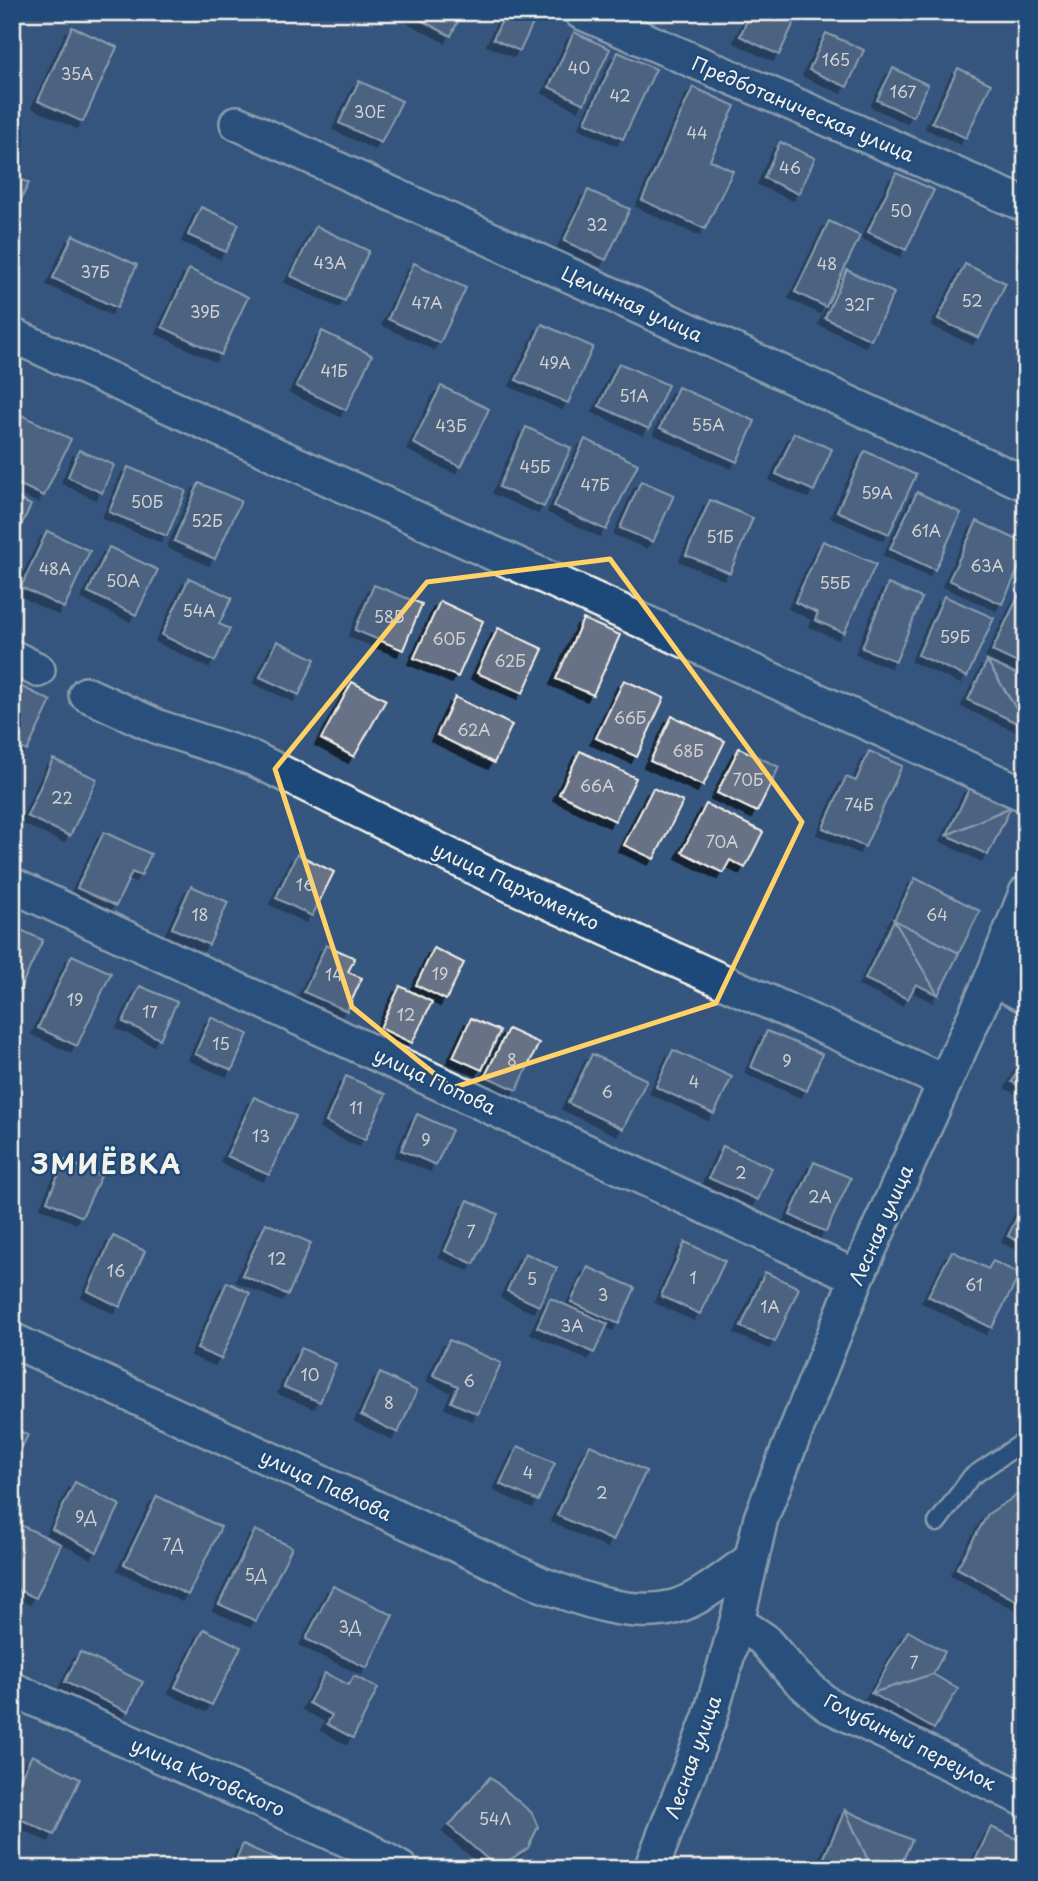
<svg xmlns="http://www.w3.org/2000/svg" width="1038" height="1881" font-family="'Playpen Sans',sans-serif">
  <defs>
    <filter id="shadow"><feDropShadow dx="-6" dy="6" stdDeviation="0" flood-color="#0009"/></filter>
  </defs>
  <rect width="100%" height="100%" fill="#35567e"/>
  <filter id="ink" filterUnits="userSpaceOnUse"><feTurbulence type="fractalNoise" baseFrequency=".0143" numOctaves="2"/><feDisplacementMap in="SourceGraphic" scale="14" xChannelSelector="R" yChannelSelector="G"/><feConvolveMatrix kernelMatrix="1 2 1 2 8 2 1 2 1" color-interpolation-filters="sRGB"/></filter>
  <g filter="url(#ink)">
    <g fill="#677286" stroke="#f4f1e8" stroke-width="2" filter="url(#shadow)">
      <path d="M406,12H462L451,36Z"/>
      <path d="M506,12H530L537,15L520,51L493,39Z"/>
      <path d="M751,12L798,14L779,55L740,36Z"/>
      <path d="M72,27L117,47L83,122L38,101Z"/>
      <path d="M574,32L610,49L584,104L549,87Z"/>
      <path d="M826,33L864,50L847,87L809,70Z"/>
      <path d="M618,52L656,69L623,139L585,122Z"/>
      <path d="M893,68L928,85L913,117L877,100Z"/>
      <path d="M958,68L991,84L966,138L932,122Z"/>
      <path d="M359,81L402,101L381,143L339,123Z"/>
      <path d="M693,87L735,106L710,160L733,171L705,229L642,200Z"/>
      <path d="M780,142L815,158L799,194L764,178Z"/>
      <path d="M896,173L934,190L906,250L868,232Z"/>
      <path d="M12,175L29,183L12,218Z"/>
      <path d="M588,190L630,209L606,260L564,241Z"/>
      <path d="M201,207L239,224L226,252L188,235Z"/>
      <path d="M829,221L860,236L826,307L795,292Z"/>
      <path d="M316,226L369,251L345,301L291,276Z"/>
      <path d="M73,235L137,265L117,308L53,278Z"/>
      <path d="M414,263L466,288L440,343L388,319Z"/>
      <path d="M965,264L1006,283L979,338L938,319Z"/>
      <path d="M189,269L248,297L221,355L162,327Z"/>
      <path d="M847,270L894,293L871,340L825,318Z"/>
      <path d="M542,324L593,347L568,403L516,380Z"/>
      <path d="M322,331L372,355L346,410L296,386Z"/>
      <path d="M619,363L668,385L649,429L599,406Z"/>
      <path d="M441,386L489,409L461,467L413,443Z"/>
      <path d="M678,387L755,421L737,462L660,428Z"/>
      <path d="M19,414L71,439L44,496L12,481V429Z"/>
      <path d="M526,427L571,448L544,507L499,487Z"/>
      <path d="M794,433L832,449L814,491L776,474Z"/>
      <path d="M585,439L638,464L606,530L554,506Z"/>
      <path d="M79,450L114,465L102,493L68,477Z"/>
      <path d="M865,451L916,475L889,534L837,511Z"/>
      <path d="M128,467L186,491L167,536L109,512Z"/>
      <path d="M641,481L674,495L653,542L620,528Z"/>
      <path d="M199,483L241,501L215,559L174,541Z"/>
      <path d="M917,492L961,513L935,570L890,549Z"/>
      <path d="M12,496L31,505L12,545Z"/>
      <path d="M710,500L753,518L730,573L686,555Z"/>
      <path d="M977,521L1026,544V553L1002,604L949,580Z"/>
      <path d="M47,531L90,551L64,608L21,587Z"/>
      <path d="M823,541L876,564L844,633L815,620L818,613L795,602Z"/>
      <path d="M109,547L158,570L136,615L88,592Z"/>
      <path d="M189,578L232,598L219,624L230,629L215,661L162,635Z"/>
      <path d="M888,584L922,598L896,661L862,648Z"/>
      <path d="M374,585L422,604L403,650L355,630Z"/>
      <path d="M1019,595L1026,599V667L992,651Z"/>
      <path d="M944,596L994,618L967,677L918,655Z"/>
      <path d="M440,601L483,621L458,677L414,658Z"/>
      <path d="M583,619L620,635L593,695L556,679Z"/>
      <path d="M498,628L543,649L523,693L477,673Z"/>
      <path d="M277,641L315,659L299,695L260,677Z"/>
      <path d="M987,661L1026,678V725Z"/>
      <path d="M987,661L1026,725V727L968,700Z"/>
      <path d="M624,680L664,698L637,757L596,738Z"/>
      <path d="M12,682L51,701L27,751L12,744Z"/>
      <path d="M352,682L386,700L354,757L321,739Z"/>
      <path d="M455,697L512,725L494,763L437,735Z"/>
      <path d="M672,716L725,741L703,786L650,761Z"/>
      <path d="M739,748L779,767L757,812L717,793Z"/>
      <path d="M580,751L636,778L615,821L559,794Z"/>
      <path d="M869,751L902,766L865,847L823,828L846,777L856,781Z"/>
      <path d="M53,759L97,779L70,836L27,816Z"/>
      <path d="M970,787L1011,807L947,835Z"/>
      <path d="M653,788L683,802L654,859L624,845Z"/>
      <path d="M706,804L763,832L745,868L730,860L723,873L682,852Z"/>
      <path d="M1011,807L988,855L947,835Z"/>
      <path d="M104,832L151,854L141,876L132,872L116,906L77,888Z"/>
      <path d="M297,854L334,872L312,916L276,898Z"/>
      <path d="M915,878L980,911L959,953L894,920Z"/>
      <path d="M191,886L228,902L209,945L172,928Z"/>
      <path d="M894,920L938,995L916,984L908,999L865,979Z"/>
      <path d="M894,920L959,953L938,995Z"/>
      <path d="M12,926L43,940L12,1006Z"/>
      <path d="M326,945L355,958L348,972L362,978L347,1011L304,992Z"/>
      <path d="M434,948L464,963L446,1000L416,985Z"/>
      <path d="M72,955L111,973L77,1046L38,1028Z"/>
      <path d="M140,986L177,1002L160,1039L123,1022Z"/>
      <path d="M400,986L432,1002L412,1043L380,1028Z"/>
      <path d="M211,1017L248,1034L232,1070L195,1054Z"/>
      <path d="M471,1018L500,1031L482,1070L453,1057Z"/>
      <path d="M508,1029L539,1043L517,1090L485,1076Z"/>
      <path d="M767,1031L822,1054L807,1091L751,1067Z"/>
      <path d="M673,1050L732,1077L714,1114L656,1087Z"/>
      <path d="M1026,1053V1089L1012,1082Z"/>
      <path d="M592,1054L647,1080L623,1129L568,1103Z"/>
      <path d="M346,1076L386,1094L365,1140L326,1122Z"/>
      <path d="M254,1097L296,1116L269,1175L227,1156Z"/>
      <path d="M417,1114L452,1130L436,1165L401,1150Z"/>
      <path d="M723,1146L772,1168L758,1200L709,1178Z"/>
      <path d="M65,1160L101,1176L82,1217L47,1201Z"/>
      <path d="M814,1162L851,1178L826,1232L790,1215Z"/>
      <path d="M1026,1199V1245L1008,1236Z"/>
      <path d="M468,1200L498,1214L474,1264L445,1251Z"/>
      <path d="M266,1223L311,1243L288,1295L242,1275Z"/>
      <path d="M113,1236L145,1251L120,1307L88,1291Z"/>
      <path d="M685,1242L725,1261L700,1314L661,1296Z"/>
      <path d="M952,1251L988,1269L993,1261L1020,1274L992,1328L928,1296Z"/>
      <path d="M525,1253L557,1268L539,1306L507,1291Z"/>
      <path d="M588,1267L635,1288L619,1324L571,1302Z"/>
      <path d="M765,1272L799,1288L775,1342L741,1327Z"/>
      <path d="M227,1282L250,1293L221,1359L197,1349Z"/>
      <path d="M550,1298L608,1324L594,1353L537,1327Z"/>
      <path d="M449,1340L501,1363L478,1414L451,1402L458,1386L433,1375Z"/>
      <path d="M301,1348L336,1364L320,1402L284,1387Z"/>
      <path d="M380,1373L417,1391L398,1433L361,1415Z"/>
      <path d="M12,1427L28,1435L12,1467Z"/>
      <path d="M590,1445L646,1471L613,1541L557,1515Z"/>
      <path d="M518,1446L555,1463L538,1501L500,1484Z"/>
      <path d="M75,1482L120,1505L97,1552L52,1529Z"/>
      <path d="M1026,1489V1606L957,1568L988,1514Z"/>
      <path d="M157,1496L221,1527L188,1595L124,1564Z"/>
      <path d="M12,1521L61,1544L36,1598L12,1587Z"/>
      <path d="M255,1530L292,1547L256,1621L219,1604Z"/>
      <path d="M333,1586L393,1615L367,1668L306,1639Z"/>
      <path d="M204,1629L241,1647L212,1705L175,1687Z"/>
      <path d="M908,1631L945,1652L933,1674L872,1693Z"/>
      <path d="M80,1652L143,1682L128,1712L65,1682Z"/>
      <path d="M325,1673L349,1685L354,1676L378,1688L353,1738L327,1724L332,1715L309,1703Z"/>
      <path d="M933,1674L958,1689L934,1729L872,1693Z"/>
      <path d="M32,1755L80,1779L54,1835L12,1815V1795Z"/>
      <path d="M490,1777L532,1813L538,1827L528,1848L508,1861L491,1862L449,1826Z"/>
      <path d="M845,1810L912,1840L899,1869H872Z"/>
      <path d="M845,1810L872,1869H819Z"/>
      <path d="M991,1827L1026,1843V1869H971Z"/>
      <path d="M243,1844L296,1869H232Z"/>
    </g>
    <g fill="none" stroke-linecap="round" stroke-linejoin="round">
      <defs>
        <path id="lane" d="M937,1523L971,1477L1026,1440"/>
        <g id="street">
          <path d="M581,12L1026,205"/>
          <path d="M237,123L1026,484"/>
          <path d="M12,335L1026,795"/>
          <path d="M12,657L38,670"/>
          <path d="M86,694L158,727L252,758L504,882L945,1082"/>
          <path d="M12,885L857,1277"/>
          <path d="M992,978L1026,996"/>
          <path d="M12,1340L541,1584C581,1599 630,1618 674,1607C701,1599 726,1577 749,1561"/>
          <path d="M737,1622L763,1639L795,1676L828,1705L1026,1800"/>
          <path d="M12,1689L363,1847L401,1869"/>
          <path d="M651,1869L710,1717L737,1622L761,1518L857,1277L992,978L1026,893"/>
        </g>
      </defs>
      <use href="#lane" stroke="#f4f1e8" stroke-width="21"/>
      <use href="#street" stroke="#f4f1e8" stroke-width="38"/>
      <use href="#lane" stroke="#1f4a7a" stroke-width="16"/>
      <use href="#street" stroke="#1f4a7a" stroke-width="33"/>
    </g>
  </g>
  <path d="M0 0H1038V1881H0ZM610,559L802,822L716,1003L452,1088L352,1007L275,769L427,582Z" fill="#35567e" fill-opacity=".55" fill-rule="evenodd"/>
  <path fill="none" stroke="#ffd166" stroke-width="5" stroke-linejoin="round" d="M610,559L802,822L716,1003L452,1088L352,1007L275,769L427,582Z"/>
  <g text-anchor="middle" stroke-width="5" stroke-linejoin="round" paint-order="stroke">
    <g font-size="16" fill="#d1d1d0">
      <text x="836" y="66">165</text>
      <text x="579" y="74">40</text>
      <text x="77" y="80">35А</text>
      <text x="903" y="98">167</text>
      <text x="620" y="102">42</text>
      <text x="370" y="118">30Е</text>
      <text x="697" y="139">44</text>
      <text x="790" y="174">46</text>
      <text x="901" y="217">50</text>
      <text x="597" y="231">32</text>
      <text x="330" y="269">43А</text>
      <text x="827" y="270">48</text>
      <text x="95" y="278">37Б</text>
      <text x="972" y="307">52</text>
      <text x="427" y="309">47А</text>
      <text x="859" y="311">32Г</text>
      <text x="205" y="318">39Б</text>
      <text x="555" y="369">49А</text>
      <text x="334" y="377">41Б</text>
      <text x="634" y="402">51А</text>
      <text x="708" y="431">55А</text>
      <text x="451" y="432">43Б</text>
      <text x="535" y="473">45Б</text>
      <text x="595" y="491">47Б</text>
      <text x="877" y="499">59А</text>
      <text x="147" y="508">50Б</text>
      <text x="207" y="527">52Б</text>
      <text x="926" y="537">61А</text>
      <text x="720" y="543">51Б</text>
      <text x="987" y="572">63А</text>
      <text x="55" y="575">48А</text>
      <text x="123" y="587">50А</text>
      <text x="835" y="589">55Б</text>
      <text x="199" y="617">54А</text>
      <text x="389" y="623">58Б</text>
      <text x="955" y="643">59Б</text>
      <text x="449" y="645">60Б</text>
      <text x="510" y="667">62Б</text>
      <text x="630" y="724">66Б</text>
      <text x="474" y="736">62А</text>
      <text x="688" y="757">68Б</text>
      <text x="748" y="786">70Б</text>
      <text x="597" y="792">66А</text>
      <text x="62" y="804">22</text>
      <text x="859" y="811">74Б</text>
      <text x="722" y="848">70А</text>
      <text x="305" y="891">16</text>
      <text x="200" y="921">18</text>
      <text x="937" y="921">64</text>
      <text x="440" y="980">19</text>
      <text x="334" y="981">14</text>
      <text x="75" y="1006">19</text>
      <text x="150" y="1018">17</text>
      <text x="406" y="1021">12</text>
      <text x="221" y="1050">15</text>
      <text x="512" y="1066">8</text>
      <text x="787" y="1067">9</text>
      <text x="694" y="1088">4</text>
      <text x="607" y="1098">6</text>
      <text x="356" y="1114">11</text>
      <text x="261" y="1142">13</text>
      <text x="426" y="1146">9</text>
      <text x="741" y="1179">2</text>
      <text x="820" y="1203">2А</text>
      <text x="471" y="1238">7</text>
      <text x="277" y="1265">12</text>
      <text x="116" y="1277">16</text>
      <text x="693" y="1284">1</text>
      <text x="532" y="1285">5</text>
      <text x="974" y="1291">61</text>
      <text x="603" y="1301">3</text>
      <text x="770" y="1313">1А</text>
      <text x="572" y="1332">3А</text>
      <text x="310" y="1381">10</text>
      <text x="469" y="1387">6</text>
      <text x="389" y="1409">8</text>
      <text x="528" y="1479">4</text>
      <text x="602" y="1499">2</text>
      <text x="86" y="1523">9Д</text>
      <text x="173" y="1551">7Д</text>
      <text x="256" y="1581">5Д</text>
      <text x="350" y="1633">3Д</text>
      <text x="914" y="1669">7</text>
      <text x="495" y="1825">54Л</text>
    </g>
    <g font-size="19" fill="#f4f1e8" stroke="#1f4a7a">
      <text transform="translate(803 109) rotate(23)" y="7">Предботаническая улица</text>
      <text transform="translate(632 304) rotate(25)" y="7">Целинная улица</text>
      <text transform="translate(516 886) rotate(25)" y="7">улица Пархоменко</text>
      <text transform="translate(435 1081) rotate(25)" y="7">улица Попова</text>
      <text transform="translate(881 1225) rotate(-66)" y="7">Лесная улица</text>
      <text transform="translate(326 1485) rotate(25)" y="7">улица Павлова</text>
      <text transform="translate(910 1742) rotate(27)" y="7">Голубиный переулок</text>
      <text transform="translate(693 1757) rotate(-70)" y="7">Лесная улица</text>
      <text transform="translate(208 1777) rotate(24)" y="7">улица Котовского</text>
    </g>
    <g font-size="26" font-weight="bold" letter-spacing="2" fill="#f4f1e8" stroke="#1f4a7a">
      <text x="107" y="1174">ЗМИЁВКА</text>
    </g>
  </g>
  <rect width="1038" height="1881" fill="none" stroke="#1f4a7a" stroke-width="42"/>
  <rect x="21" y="21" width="996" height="1839" fill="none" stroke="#f4f1e8" stroke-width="2.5" filter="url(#ink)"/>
</svg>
